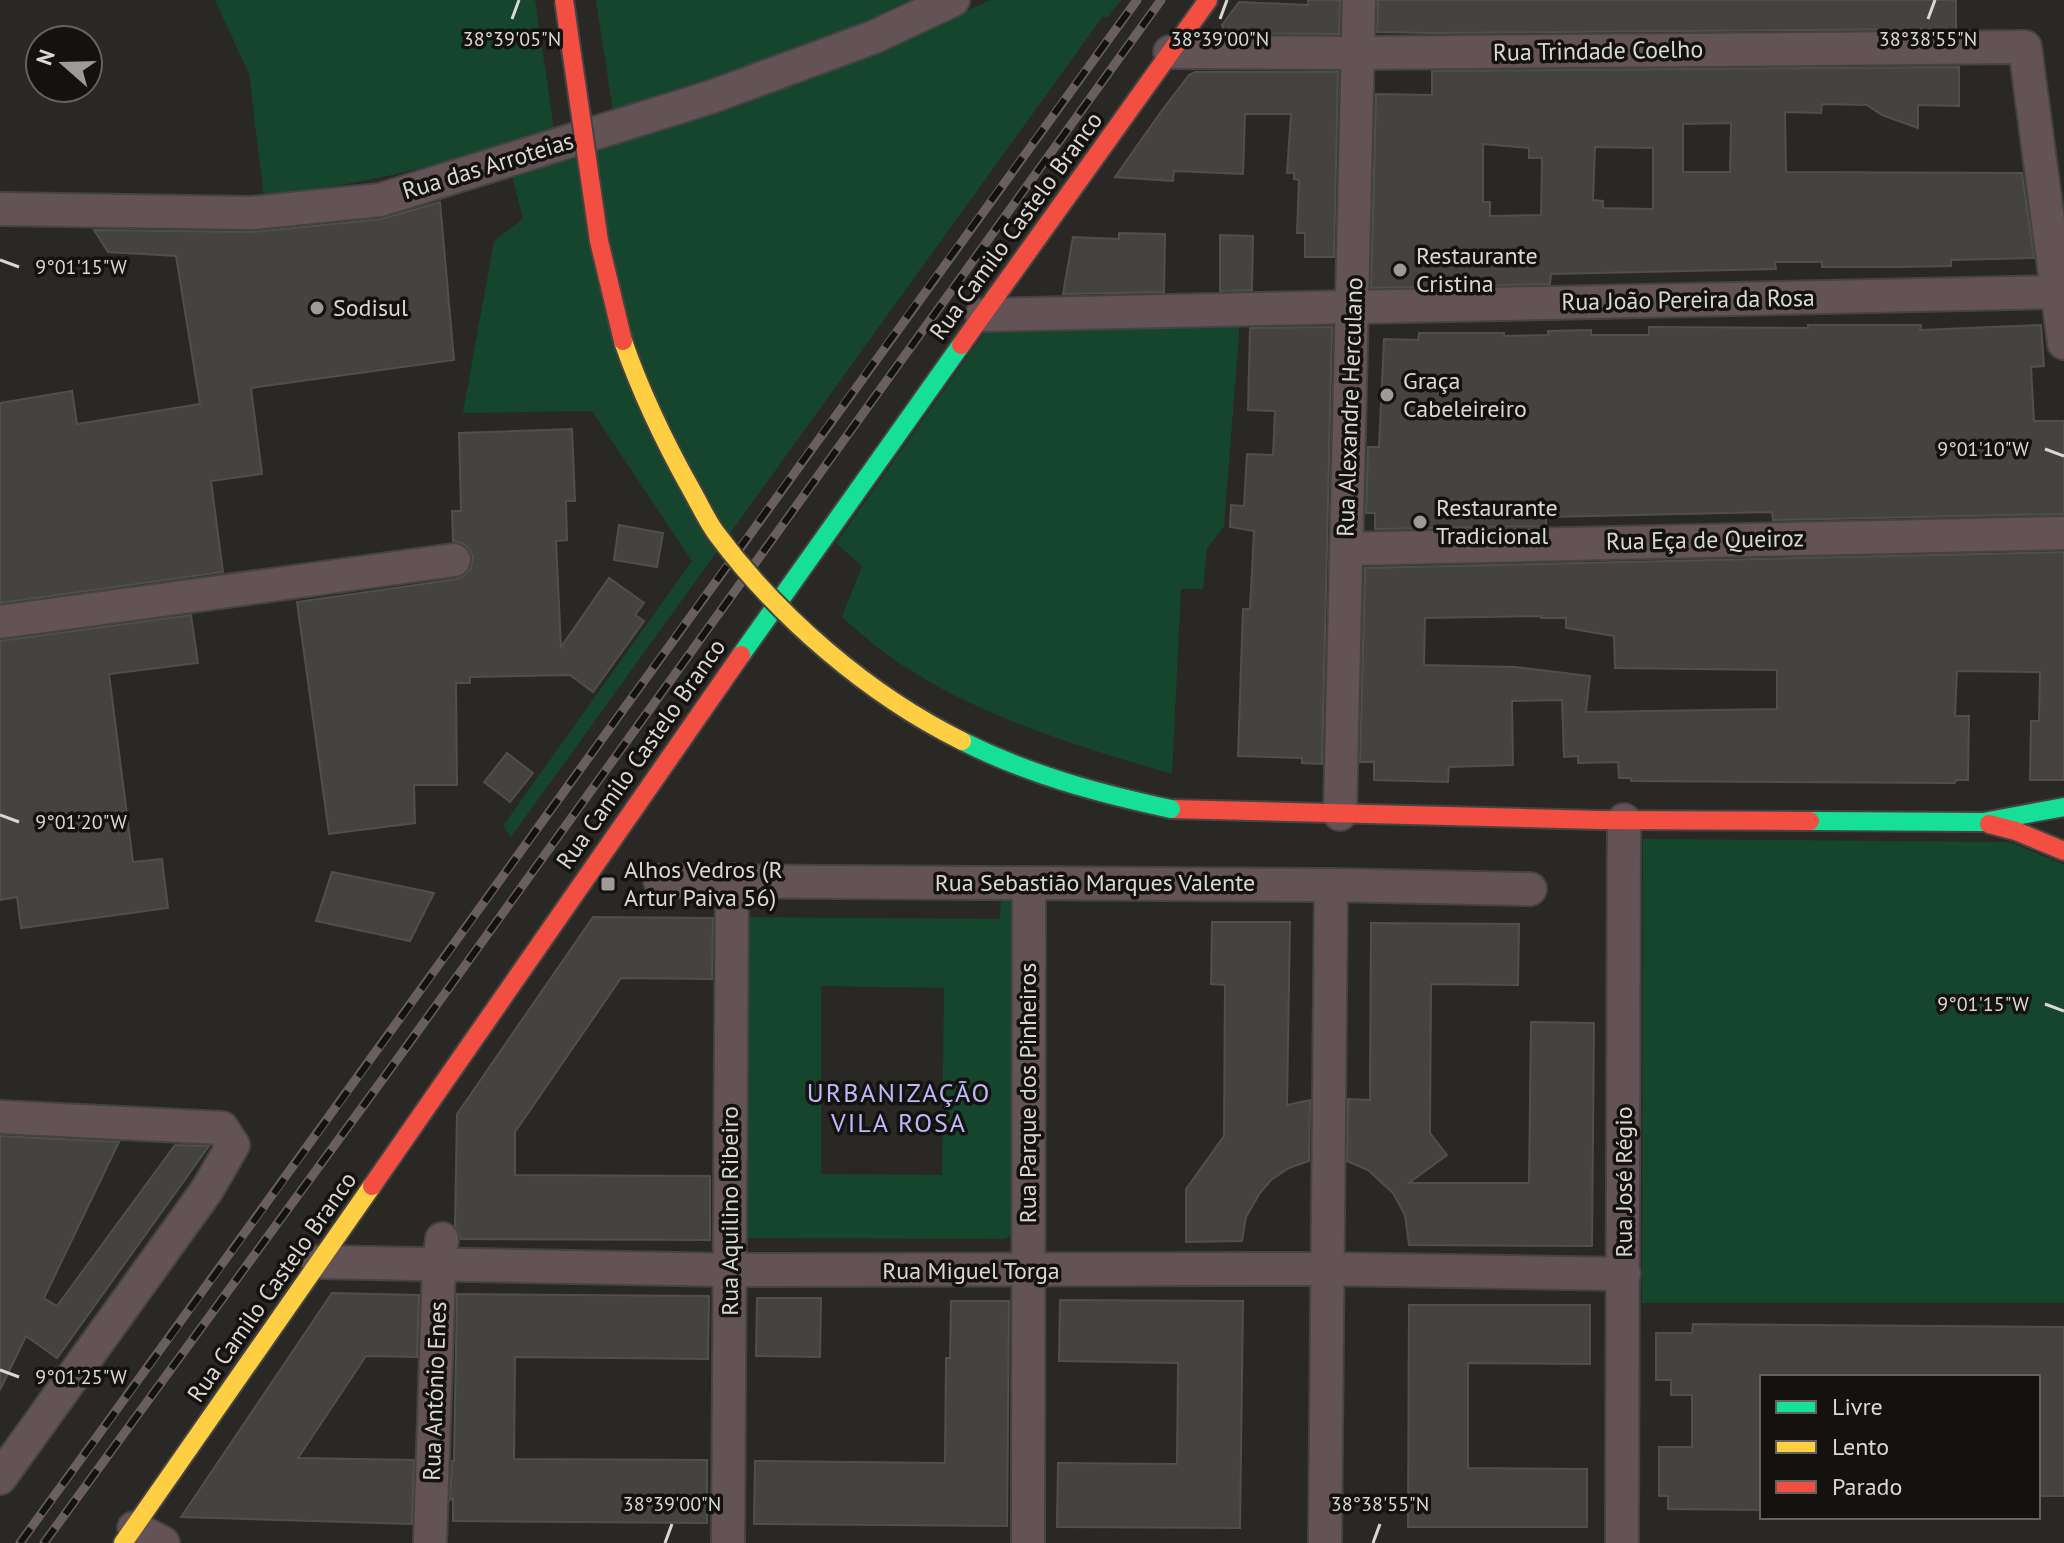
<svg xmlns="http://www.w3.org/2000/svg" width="2064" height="1543" font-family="'PT Sans',sans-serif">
  <rect width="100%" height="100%" fill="#2a2825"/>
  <g fill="#15462d" fill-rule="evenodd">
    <path d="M215,0H535L554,129C459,163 364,184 264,197L249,74Z"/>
    <path d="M596,0H922L782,60L613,112Z"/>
    <path d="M990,0H1121L1107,18L1103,16L511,837L503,826L692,561L592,411L463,413L494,241L523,219L511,172L777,90L911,38Z"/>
    <path d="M1240,321L1224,526L1207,548L1203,589H1181L1172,774C1071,744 971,715 885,653C870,642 856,629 842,617L862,566L836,543L992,322Z"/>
    <path d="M1643,839L2010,842L2064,865V1303H1642Z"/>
    <path d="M1001,898L1014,899V1230L1011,1236L1003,1239L740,1238L743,917L1000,919ZM821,986L944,988L942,1175L821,1174Z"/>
  </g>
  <g fill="#444340" stroke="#514f4c" stroke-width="2" fill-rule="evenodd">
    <path d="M1308,0H1340L1339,34L1226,33L1222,25L1239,2L1308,5Z"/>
    <path d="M1378,0H1956V29L1432,33L1377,32Z"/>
    <path d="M1959,67V106L1918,105V128L1882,115L1867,105L1822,104L1821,113L1785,112L1786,172L2022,173L2034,258L1951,260V266L1900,267H1822V262H1775L1776,269L1551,274L1550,284L1371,288L1376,94L1432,95V71ZM1731,123L1730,172H1683V124ZM1483,144L1529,148V158H1542L1541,215L1490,216V202H1483ZM1595,147L1653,148V209L1603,208V201L1593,200Z"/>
    <path d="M1195,72H1338L1334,257H1305V233H1297L1299,180L1294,179V173H1287L1291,114H1245L1243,174L1174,171L1173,181L1115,177L1160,113L1189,75Z"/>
    <path d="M440,202L454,360L251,388L262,474L211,481L223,572L0,603V403L72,391L77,424L200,404L176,256L108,252L94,230L254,232L382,219Z"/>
    <path d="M1119,233L1165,234L1164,292L1063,294L1073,237L1119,239Z"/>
    <path d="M1220,235L1253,236L1252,290L1220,291Z"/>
    <path d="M1808,325H1921L1920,330L2041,325L2044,366L2031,367L2034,421H2064V514L1773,520L1772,512L1546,517V526L1375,529V513H1366L1368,447H1379L1384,339L1418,340L1419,333H1504V336L1548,335V331L1591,330V335H1649V327L1808,328Z"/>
    <path d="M1332,327L1322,764L1302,763V758L1238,756L1243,609H1250L1254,531L1230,527L1231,505L1244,506L1247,454L1273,455L1275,411L1248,410L1250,328Z"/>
    <path d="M572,429L575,501H566L567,540L556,541L561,647L609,578L644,603L635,615L644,621L593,692L570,675L470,677V683H456L457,785H414L415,823L329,834L297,602L457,579L465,575L471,568L473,557L468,548L462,543L453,541L452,511H461L459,433Z"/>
    <path d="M619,525L663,533L657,567L614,560Z"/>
    <path d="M2064,552V780H2030L2031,721H2039L2040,672L1957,671L1955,716H1969L1968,780H1956L1955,783L1631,781V778H1619L1618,762L1578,763V756L1564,757L1562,700L1512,701L1513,765L1449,767L1448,782L1374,780V762H1360L1365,568ZM1541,616V618H1566V628L1614,636L1615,668L1777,670V709L1586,712L1590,676L1515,667L1424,665L1425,618Z"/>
    <path d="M191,615L198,663L109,674L133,862L162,859L168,908L21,928L17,897L0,900V641Z"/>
    <path d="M507,753L533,773L510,802L484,782Z"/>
    <path d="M332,872L434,893L410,941L316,921Z"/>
    <path d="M593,917L713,918L712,979L621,978L515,1132V1175L710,1176V1240L461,1239L455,1226L457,1114Z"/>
    <path d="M1212,922H1290L1287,1105L1310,1100L1309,1161L1289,1168L1271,1180L1260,1193L1246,1217L1242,1241L1186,1242V1189L1224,1136L1225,985L1211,984Z"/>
    <path d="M1371,923L1519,924L1518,985L1431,984L1430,1133L1447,1155L1409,1183H1529L1531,1022L1594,1023L1592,1246L1409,1245L1405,1215L1393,1193L1368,1170L1347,1161L1348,1099L1370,1100Z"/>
    <path d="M0,1136L119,1142L44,1298L57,1306L175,1145L209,1146L57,1358L26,1336L0,1390Z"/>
    <path d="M332,1293L419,1295L417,1357L366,1356L298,1458L414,1460L412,1524L181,1517Z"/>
    <path d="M457,1294L709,1296L708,1359L515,1357L514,1459L707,1460V1523L453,1521V1498L450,1500L452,1461H454Z"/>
    <path d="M757,1298H821L820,1357L756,1356Z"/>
    <path d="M1060,1300L1243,1301L1240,1528L1057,1527L1058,1463L1177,1464L1178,1363L1059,1361Z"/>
    <path d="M951,1301H1009L1007,1526L754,1524L755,1461L945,1463L946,1358H950Z"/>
    <path d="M1409,1305H1590V1364L1468,1363V1468L1587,1469V1527H1408Z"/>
    <path d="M1693,1324L2064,1327V1496H2038V1377H1762V1510L1668,1509V1496H1659V1447H1692V1395H1671V1380H1656V1333H1692Z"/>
  </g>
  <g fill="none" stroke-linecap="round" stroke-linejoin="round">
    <defs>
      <g id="street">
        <path d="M1170,52L1359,53L2025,47L2064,343"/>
        <path d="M0,209L252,213L380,200L711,97L874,37L953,0"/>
        <path d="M982,315L2058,292"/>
        <path d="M1346,549L2064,533"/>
        <path d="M0,622L454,560"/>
        <path d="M1340,814L1359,0"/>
        <path d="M660,881L1331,885L1530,889"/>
        <path d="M0,1117L222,1128L233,1145L207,1190L0,1478"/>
        <path d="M318,1262L730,1270L1327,1269L1624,1274"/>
        <path d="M134,1528L163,1543"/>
        <path d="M430,1543L439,1266L442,1239"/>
        <path d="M728,1543L732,880"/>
        <path d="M1028,1543L1029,883"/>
        <path d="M1325,1543L1331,885"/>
        <path d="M1622,1543L1624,820"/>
      </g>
      <g id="fast">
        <path d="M741,655L961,345"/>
        <path d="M1810,821L1983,822L2064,807"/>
      </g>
      <path id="slow" d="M123,1543L372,1186"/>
      <g id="jam">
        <path d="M961,345L1208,0"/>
        <path d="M1171,809L1600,820L1810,821"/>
        <path d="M1989,824L2016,831L2064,851"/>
        <path d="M372,1186L741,655"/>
      </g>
    </defs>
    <use href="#street" stroke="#454442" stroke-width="36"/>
    <use href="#fast" stroke="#454442" stroke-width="22"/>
    <use href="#slow" stroke="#454442" stroke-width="22"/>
    <use href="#jam" stroke="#454442" stroke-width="22"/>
    <use href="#street" stroke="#645356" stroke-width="32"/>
    <use href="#fast" stroke="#16e098" stroke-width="18"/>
    <use href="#slow" stroke="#ffcf43" stroke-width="18"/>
    <use href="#jam" stroke="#f24e42" stroke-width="18"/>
    <defs>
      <g id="rail">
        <path d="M20,1543C394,1030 763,513 1137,0"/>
        <path d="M44,1543L407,1046L1161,0"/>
      </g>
    </defs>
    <use href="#rail" stroke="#6a5f60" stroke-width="9"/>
    <use href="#rail" stroke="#14120f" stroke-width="6" stroke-dasharray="18" stroke-linecap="butt"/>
    <defs>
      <path id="fast-bridge" d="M962,741C1030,775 1097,793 1171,809"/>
      <path id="slow-bridge" d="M623,341C641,393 665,443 692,491C700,505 707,521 716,533C778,617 869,695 962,741"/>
      <path id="jam-bridge" d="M564,0L599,241L623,341"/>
    </defs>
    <use href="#fast-bridge" stroke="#454442" stroke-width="22" stroke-linecap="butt"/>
    <use href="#slow-bridge" stroke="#454442" stroke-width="22" stroke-linecap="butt"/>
    <use href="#jam-bridge" stroke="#454442" stroke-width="22" stroke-linecap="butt"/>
    <use href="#fast-bridge" stroke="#16e098" stroke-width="18"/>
    <use href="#slow-bridge" stroke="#ffcf43" stroke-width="18"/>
    <use href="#jam-bridge" stroke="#f24e42" stroke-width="18"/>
  </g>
  <path fill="none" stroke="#dbd8d4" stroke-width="3" d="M512,19L519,0M1220,19L1227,0M1928,19L1935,0M0,260L19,267M2045,449L2064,456M0,815L19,822M2045,1004L2064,1011M0,1370L19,1377M665,1543L672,1524M1373,1543L1380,1524"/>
  <g fill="#9d9a97" stroke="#14120f" stroke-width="3">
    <circle cx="1400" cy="270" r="8"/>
    <circle cx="317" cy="308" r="8"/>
    <circle cx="1387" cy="395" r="8"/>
    <circle cx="1420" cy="522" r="8"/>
    <rect x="600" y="876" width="16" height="16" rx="4"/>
  </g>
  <g text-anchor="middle" stroke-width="7" stroke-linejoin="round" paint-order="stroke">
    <g font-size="24" fill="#dbd8d4" stroke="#14120f">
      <text transform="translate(1598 51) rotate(-1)" y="8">Rua Trindade Coelho</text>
      <text transform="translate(488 166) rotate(-17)" y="8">Rua das Arroteias</text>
      <text transform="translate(1016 226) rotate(-54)" y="8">Rua Camilo Castelo Branco</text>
      <text transform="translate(1688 300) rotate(-1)" y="8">Rua João Pereira da Rosa</text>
      <text transform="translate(1350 407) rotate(-88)" y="8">Rua Alexandre Herculano</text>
      <text transform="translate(1705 540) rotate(-1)" y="8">Rua Eça de Queiroz</text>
      <text transform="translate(641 754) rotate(-55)" y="8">Rua Camilo Castelo Branco</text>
      <text x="1095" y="891">Rua Sebastião Marques Valente</text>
      <text transform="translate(1028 1093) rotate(-90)" y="8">Rua Parque dos Pinheiros</text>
      <text transform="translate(1624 1182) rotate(-90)" y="8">Rua José Régio</text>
      <text transform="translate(730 1211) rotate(-90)" y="8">Rua Aquilino Ribeiro</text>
      <text x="971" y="1279">Rua Miguel Torga</text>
      <text transform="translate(272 1287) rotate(-55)" y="8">Rua Camilo Castelo Branco</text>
      <text transform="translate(435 1391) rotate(-88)" y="8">Rua António Enes</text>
    </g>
    <g font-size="24" fill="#dbd8d4" stroke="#14120f" text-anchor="start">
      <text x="1416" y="264">Restaurante<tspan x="1416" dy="28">Cristina</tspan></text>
      <text x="333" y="316">Sodisul</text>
      <text x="1403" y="389">Graça<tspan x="1403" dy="28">Cabeleireiro</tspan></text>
      <text x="1436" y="516">Restaurante<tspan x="1436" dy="28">Tradicional</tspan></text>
      <text x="624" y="878">Alhos Vedros (R<tspan x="624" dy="28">Artur Paiva 56)</tspan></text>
    </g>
    <g font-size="26" letter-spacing="2" fill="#c1b7ff" stroke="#14120f">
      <text x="899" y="1102">URBANIZAÇÃO<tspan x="899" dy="30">VILA ROSA</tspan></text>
    </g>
  </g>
  <g font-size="20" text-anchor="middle" fill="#dbd8d4" stroke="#14120f" stroke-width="7" stroke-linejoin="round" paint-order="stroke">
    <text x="512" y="46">38°39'05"N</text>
    <text x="1220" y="46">38°39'00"N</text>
    <text x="1928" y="46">38°38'55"N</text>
    <text x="81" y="274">9°01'15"W</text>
    <text x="1983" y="456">9°01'10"W</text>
    <text x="81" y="829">9°01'20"W</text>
    <text x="1983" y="1011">9°01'15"W</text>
    <text x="81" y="1384">9°01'25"W</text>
    <text x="672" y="1511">38°39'00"N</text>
    <text x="1380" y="1511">38°38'55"N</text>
  </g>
  <rect x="1760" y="1375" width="280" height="144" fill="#14120f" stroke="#64615e" stroke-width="2"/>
  <rect x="1776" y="1401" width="40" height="12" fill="#16e098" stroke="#64615e" stroke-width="2"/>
  <text x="1832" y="1415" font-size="24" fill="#dbd8d4">Livre</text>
  <rect x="1776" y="1441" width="40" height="12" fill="#ffcf43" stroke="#64615e" stroke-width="2"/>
  <text x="1832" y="1455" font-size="24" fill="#dbd8d4">Lento</text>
  <rect x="1776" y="1481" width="40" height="12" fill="#f24e42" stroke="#64615e" stroke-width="2"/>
  <text x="1832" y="1495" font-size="24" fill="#dbd8d4">Parado</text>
  <g transform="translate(64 64) rotate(290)"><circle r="38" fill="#14120f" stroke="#64615e" stroke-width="2"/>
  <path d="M0-6L14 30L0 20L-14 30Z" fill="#9d9a97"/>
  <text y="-12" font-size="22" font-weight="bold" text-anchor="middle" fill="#dbd8d4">N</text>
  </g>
</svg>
